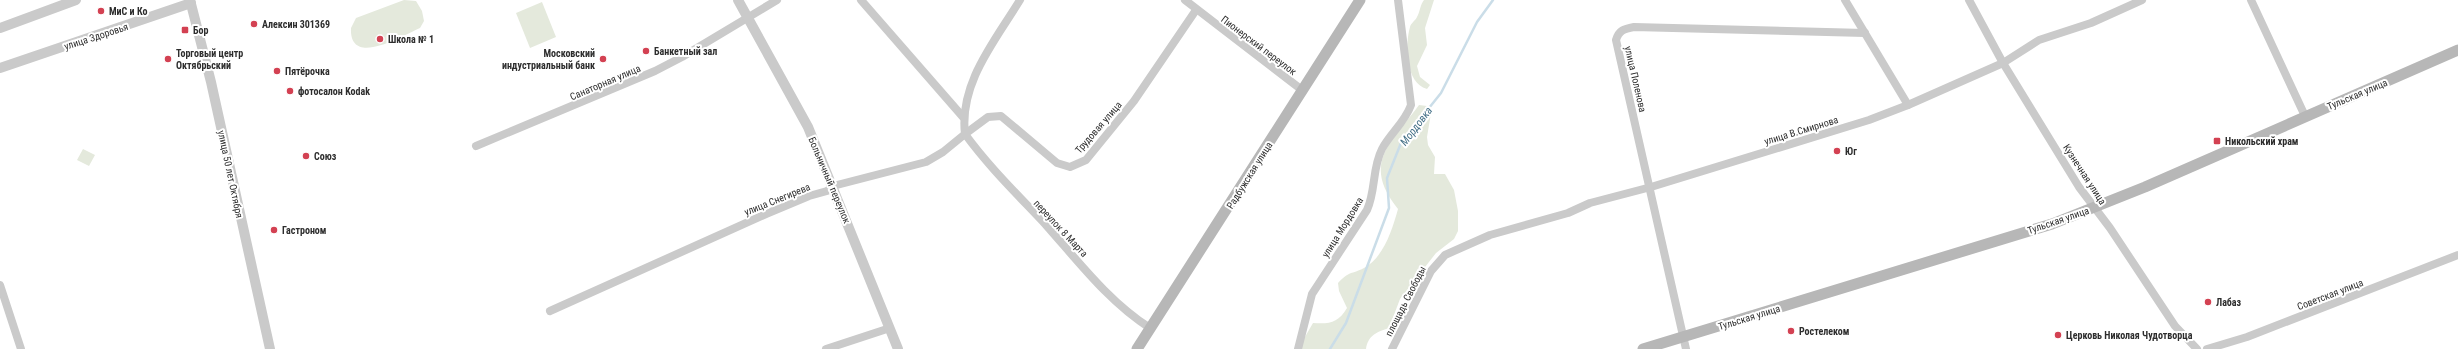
<svg xmlns="http://www.w3.org/2000/svg" width="2458" height="349" font-family="'Roboto Condensed',sans-serif">
  <rect width="100%" height="100%" fill="#fff"/>
  <g fill="#e4e9dc">
    <path d="M404,0L416,1L422,11L424,21L420,28C402,36 349,68 351,28L356,18Z"/>
    <path d="M1424,0H1434L1425,28L1427,45L1417,66L1420,77L1430,85L1427,89C1405,83 1405,44 1410,27C1411,23 1415,21 1417,17C1420,12 1420,5 1424,0Z"/>
    <path d="M542,2L556,37L530,48L516,13Z"/>
    <path d="M1419,105L1427,106L1431,113L1427,137L1428,145L1435,157L1434,174H1445L1454,190L1458,211V231L1454,239L1436,253L1400,299L1389,328C1377,332 1368,335 1366,349H1301L1302,342L1313,323C1330,324 1338,323 1347,308L1339,291L1338,283C1350,270 1351,275 1364,268C1384,257 1392,230 1398,209C1361,163 1391,143 1419,105Z"/>
    <path d="M83,149L95,155L89,166L77,160Z"/>
  </g>
  <g fill="none" stroke-linecap="round" stroke-linejoin="round">
    <path stroke="#cadde8" stroke-width="2.5" d="M1330,349L1346,323L1389,208L1387,178L1401,143L1441,93L1477,22L1493,0"/>
    <g stroke="#cacaca" stroke-width="8">
      <path d="M861,0L963,117"/>
      <path d="M1185,0L1302,90"/>
      <path d="M1845,0L1908,105"/>
      <path d="M1969,0L2003,63L2079,187L2110,228L2175,326L2197,349"/>
      <path d="M2251,0L2305,116"/>
      <path d="M476,146L655,71L682,57L777,0"/>
      <path d="M0,285L21,349"/>
      <path d="M550,311L766,214L809,196L827,191L833,186L926,162L943,152L965,134C959,83 995,41 1020,0"/>
      <path d="M1150,328C1109,302 1078,261 1046,225C1018,195 989,167 965,134L988,117L1001,116L1057,163L1070,167L1086,160L1134,101L1196,10"/>
      <path d="M826,349L890,328"/>
      <path d="M1298,349L1312,294L1367,210C1376,190 1372,168 1382,149C1390,134 1405,122 1411,105L1398,0"/>
      <path d="M1392,349L1431,271L1445,255L1490,235L1568,213L1590,203L1651,187L1869,120L1908,105L2003,63L2039,40L2091,23L2142,0"/>
      <path d="M1686,349L1616,40C1619,30 1624,29 1634,27L1865,33"/>
      <path d="M2207,349L2247,337L2458,255"/>
    </g>
    <g stroke="#cacaca" stroke-width="10">
      <path d="M190,0L211,82L270,349"/>
      <path d="M738,0L808,127L898,349"/>
      <path d="M0,28L76,0"/>
      <path d="M0,68L191,3"/>
    </g>
    <g stroke="#b7b7b7" stroke-width="11">
      <path d="M1137,349L1360,0"/>
      <path d="M1643,349L2052,224L2145,187L2458,50"/>
    </g>
  </g>
  <g fill="#d34152" stroke="#fff" stroke-width="1.5">
    <circle cx="101" cy="11" r="4"/>
    <circle cx="254" cy="24" r="4"/>
    <rect x="181" y="26" width="8" height="8" rx="2"/>
    <circle cx="380" cy="39" r="4"/>
    <circle cx="646" cy="51" r="4"/>
    <circle cx="168" cy="59" r="4"/>
    <circle cx="603" cy="59" r="4"/>
    <circle cx="277" cy="71" r="4"/>
    <circle cx="290" cy="91" r="4"/>
    <rect x="2213" y="137" width="8" height="8" rx="2"/>
    <circle cx="1837" cy="151" r="4"/>
    <circle cx="306" cy="156" r="4"/>
    <circle cx="274" cy="230" r="4"/>
    <circle cx="2208" cy="302" r="4"/>
    <circle cx="1791" cy="331" r="4"/>
    <circle cx="2058" cy="335" r="4"/>
  </g>
  <g text-anchor="middle" stroke-width="4" stroke-linejoin="round" paint-order="stroke">
    <g font-size="10" font-weight="bold" fill="#2d2d2d" stroke="#fff" text-anchor="start">
      <text x="109" y="15">МиС и Ко</text>
      <text x="262" y="28">Алексин 301369</text>
      <text x="193" y="34">Бор</text>
      <text x="388" y="43">Школа № 1</text>
      <text x="654" y="55">Банкетный зал</text>
      <text x="176" y="57">Торговый центр<tspan x="176" dy="12">Октябрьский</tspan></text>
      <text x="595" y="57" text-anchor="end">Московский<tspan x="595" dy="12">индустриальный банк</tspan></text>
      <text x="285" y="75">Пятёрочка</text>
      <text x="298" y="95">фотосалон Kodak</text>
      <text x="2225" y="145">Никольский храм</text>
      <text x="1845" y="155">Юг</text>
      <text x="314" y="160">Союз</text>
      <text x="282" y="234">Гастроном</text>
      <text x="2216" y="306">Лабаз</text>
      <text x="1799" y="335">Ростелеком</text>
      <text x="2066" y="339">Церковь Николая Чудотворца</text>
    </g>
    <g font-size="10" fill="#2d2d2d" stroke="#fff">
      <text transform="translate(96 36) rotate(-18)" y="4">улица Здоровья</text>
      <text transform="translate(1259 45) rotate(37)" y="4">Пионерский переулок</text>
      <text transform="translate(1636 79) rotate(77)" y="4">улица Поленова</text>
      <text transform="translate(605 82) rotate(-23)" y="4">Санаторная улица</text>
      <text transform="translate(2357 94) rotate(-23)" y="4">Тульская улица</text>
      <text transform="translate(1098 127) rotate(-49)" y="4">Трудовая улица</text>
      <text transform="translate(1801 130) rotate(-17)" y="4">улица В.Смирнова</text>
      <text transform="translate(231 174) rotate(78)" y="4">улица 50 лет Октября</text>
      <text transform="translate(2085 174) rotate(57)" y="4">Кузнечная улица</text>
      <text transform="translate(1249 175) rotate(-58)" y="4">Радбужская улица</text>
      <text transform="translate(830 180) rotate(67)" y="4">Больничный переулок</text>
      <text transform="translate(777 199) rotate(-22)" y="4">улица Снегирева</text>
      <text transform="translate(2058 220) rotate(-19)" y="4">Тульская улица</text>
      <text transform="translate(1342 227) rotate(-58)" y="4">улица Мордовка</text>
      <text transform="translate(1061 228) rotate(47)" y="4">переулок 8 Марта</text>
      <text transform="translate(2330 294) rotate(-21)" y="4">Советская улица</text>
      <text transform="translate(1405 301) rotate(-63)" y="4">площадь Свободы</text>
      <text transform="translate(1749 317) rotate(-17)" y="4">Тульская улица</text>
    </g>
    <g font-size="11" font-style="italic" fill="#447087" stroke="#fff">
      <text transform="translate(1416 126) rotate(-53)" y="4">Мордовка</text>
    </g>
  </g>
</svg>
